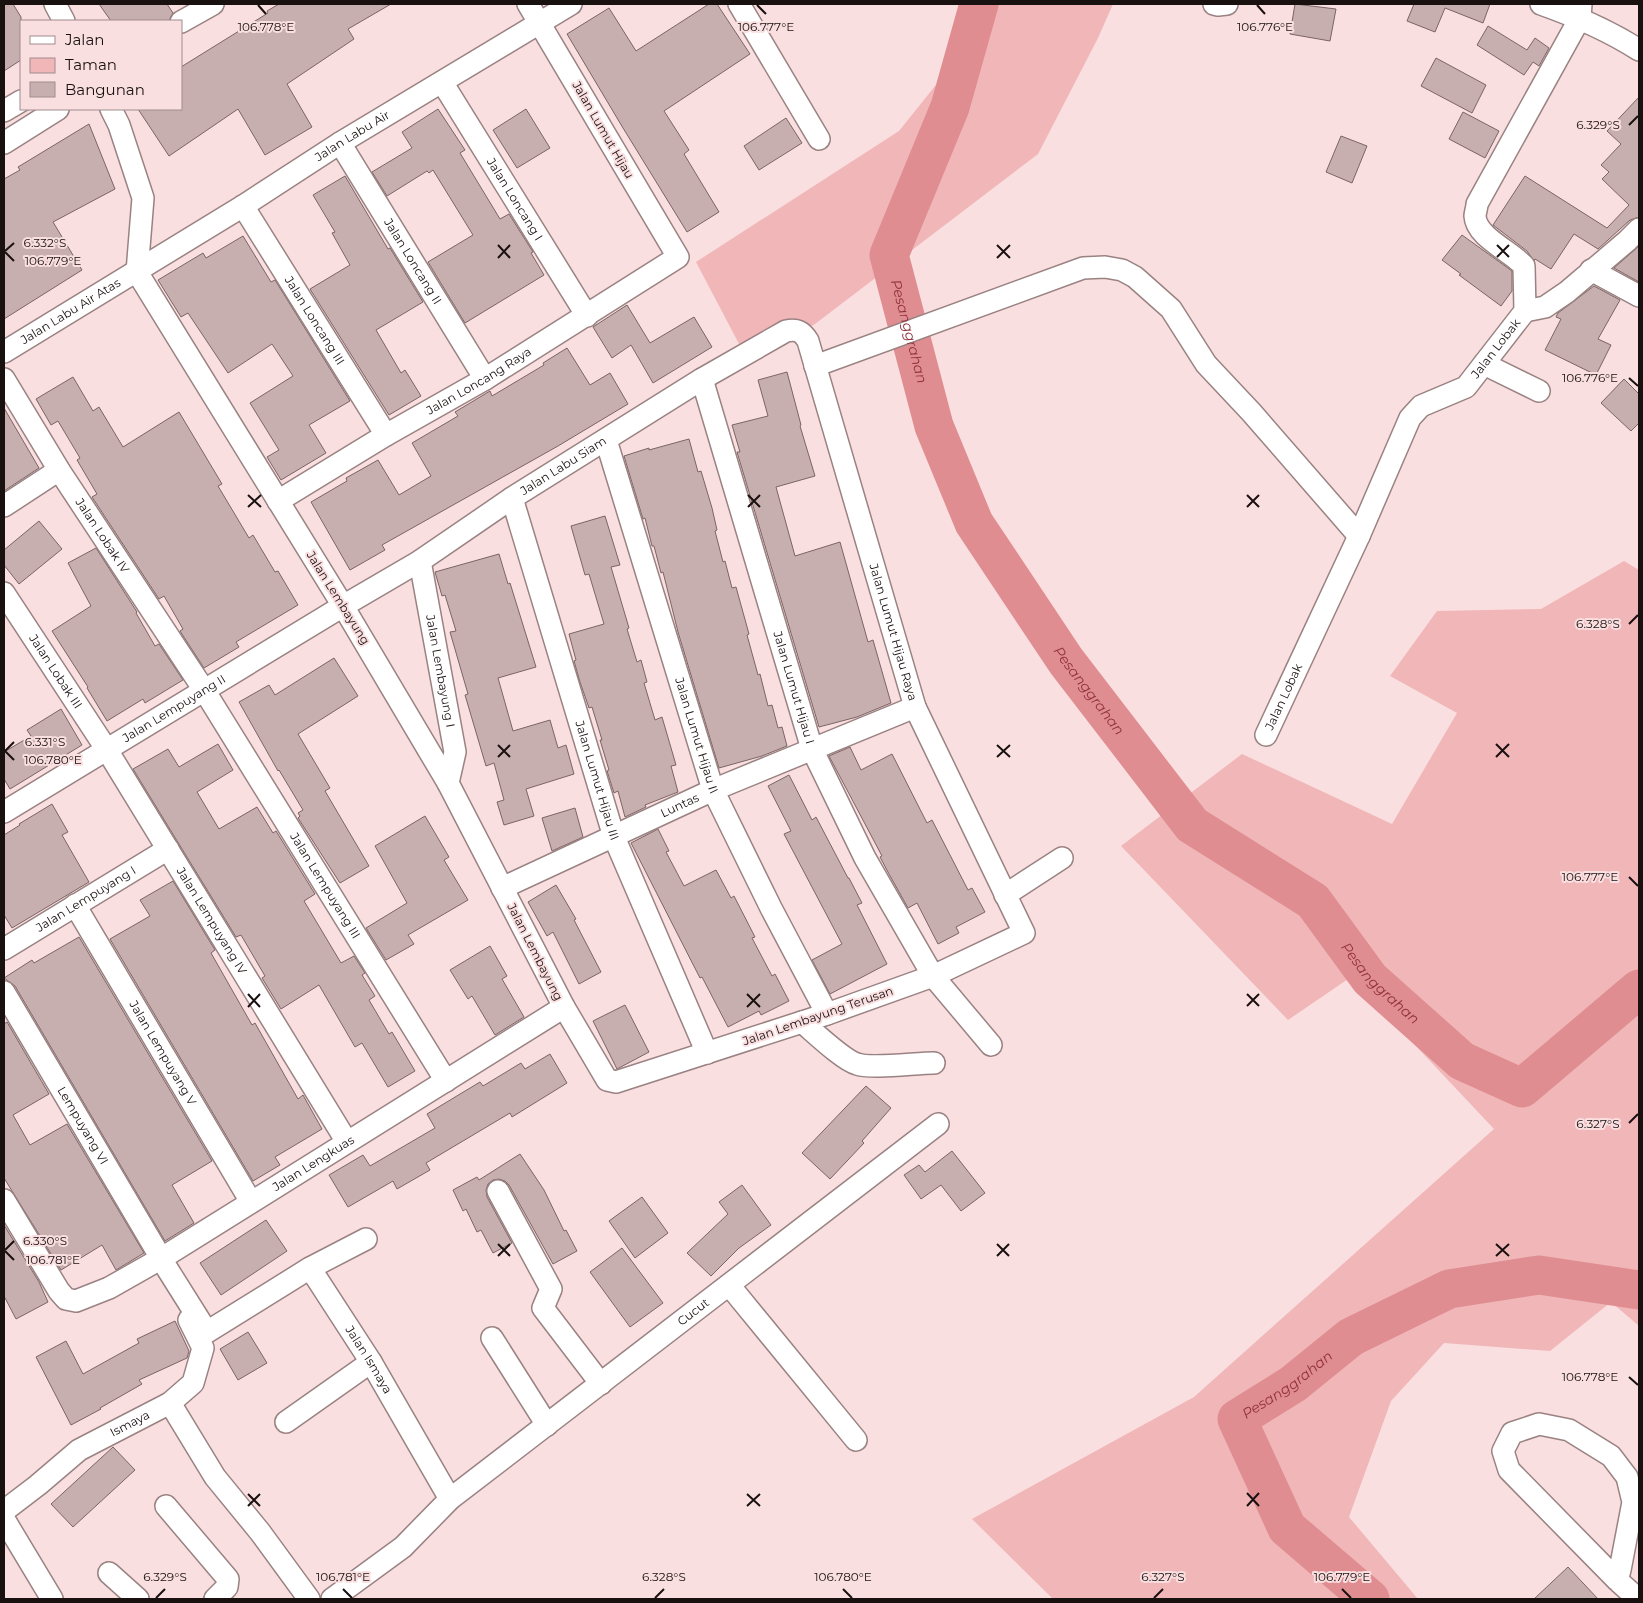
<svg xmlns="http://www.w3.org/2000/svg" width="1643" height="1603" font-family="Montserrat,sans-serif">
  <rect width="100%" height="100%" fill="#fadfe0"/>
  <g fill="#f0b6b8">
    <path d="M990,4H1113L1098,38L1038,154L815,324L748,361L696,262L899,131L988,20Z"/>
    <path d="M1624,561L1639,570V1326L1611,1302L1550,1351L1444,1343L1391,1401L1349,1517L1418,1599H1053L972,1519L1194,1397L1494,1129L1351,977L1288,1020L1121,846L1242,754L1392,824L1457,713L1390,676L1437,611L1541,609Z"/>
  </g>
  <g fill="none" stroke-linecap="round" stroke-linejoin="round">
    <g stroke="#df8d91" stroke-width="39">
      <path id="s1" d="M979,4L950,107L889,255L934,426L974,523L1066,661L1192,825L1313,901L1370,979L1462,1061L1522,1088L1639,989"/>
      <path id="s2" d="M1370,1599L1287,1528L1237,1419L1293,1384L1351,1337L1449,1289L1539,1275L1639,1290"/>
    </g>
  </g>
  <g fill="#c8afaf" stroke="#7b6465">
    <path d="M4,4H13L21,17V60L4,71Z"/>
    <path d="M99,4H167L173,13L169,21H111Z"/>
    <path d="M279,4H391L348,29L354,39L287,84L312,127L265,155L238,109L169,156L138,109H181V67L268,13L267,11Z"/>
    <path d="M709,4H717L750,54L664,111L689,150L684,154L719,212L687,232L623,128L567,34L609,8L636,51Z"/>
    <path d="M1295,4L1336,9L1330,41L1290,34Z"/>
    <path d="M1414,4H1490L1483,23L1445,8L1435,32L1407,21Z"/>
    <path d="M1488,26L1527,50L1535,38L1549,48L1539,66L1533,62L1524,75L1477,45Z"/>
    <path d="M1436,58L1486,85L1472,113L1421,86Z"/>
    <path d="M1639,97V217L1630,220L1598,249L1574,234L1551,269L1535,259L1534,261L1527,251L1493,225L1525,176L1607,228L1629,205L1602,179L1609,172L1601,165L1621,144L1607,131Z"/>
    <path d="M438,109L465,150L460,153L500,219L509,214L533,252L531,253L544,275L465,323L428,262L473,235L433,170L429,173L427,171L387,196L372,172L412,148L402,132Z"/>
    <path d="M526,109L550,148L517,168L493,130Z"/>
    <path d="M1463,112L1499,131L1485,158L1449,139Z"/>
    <path d="M786,118L802,143L759,170L744,146Z"/>
    <path d="M89,124L115,189L53,222L82,270L4,319V179L20,170L18,167Z"/>
    <path d="M1341,136L1367,146L1352,183L1326,172Z"/>
    <path d="M345,176L388,249L390,248L423,302L376,330L401,373L405,370L421,396L389,415L310,289L350,265L332,233L335,232L313,195Z"/>
    <path d="M1462,235L1512,271V291L1501,306L1459,275L1461,274L1442,260Z"/>
    <path d="M243,236L271,282L275,280L350,401L309,425L326,453L281,480L267,457L279,450L250,403L293,376L272,344L228,373L188,313L181,317L158,280L203,253L206,258Z"/>
    <path d="M1639,246V282L1614,268Z"/>
    <path d="M1594,286L1620,300L1598,339L1611,345L1596,375L1545,350L1561,319L1556,317L1558,313Z"/>
    <path d="M627,305L650,343L694,317L712,347L653,383L631,345L612,358L593,327Z"/>
    <path d="M567,348L590,385L610,373L628,404L558,446L382,545L385,550L350,570L311,502L347,481L346,478L378,460L399,495L431,476L412,443L458,416L455,412L490,391L492,396L544,365L543,363Z"/>
    <path d="M787,372L801,425L800,426L815,476L776,487L795,556L840,542L868,642L873,640L891,703L857,717L819,727L743,472L737,452H740L732,425L768,416L758,380Z"/>
    <path d="M73,377L93,411L99,407L123,447L179,412L222,484L218,486L249,538L253,535L275,572L278,571L298,605L236,642L239,647L204,668L180,631L183,629L164,596L159,599L92,497L97,494L77,460L80,458L58,421L51,425L36,399Z"/>
    <path d="M1624,379L1639,394V423L1631,431L1601,403Z"/>
    <path d="M4,408L39,468L4,491Z"/>
    <path d="M689,439L698,472L701,471L712,508L717,530L715,531L723,562L725,561L732,588L736,587L749,634L747,635L758,675L760,674L768,706L772,705L778,728L782,727L787,746L762,756L719,768L678,632L663,572L661,573L654,546H652L645,518L643,519L624,456L649,448V450Z"/>
    <path d="M605,516L620,565L611,567L629,628L627,629L637,662L641,660L647,682L644,683L655,720L662,717L676,765L671,766L678,792L645,805L646,807L625,817L618,791L614,793L607,771L609,770L600,740H602L592,707L589,708L580,682L574,661L576,660L569,634L604,624L589,574L585,575L571,526Z"/>
    <path d="M39,521L62,549L19,584L4,565V550Z"/>
    <path d="M96,548L137,612L136,613L155,646L159,644L183,680L145,703L143,699L107,721L87,688L88,687L52,631L91,606L68,563Z"/>
    <path d="M499,554L508,584L510,583L536,667L498,678L513,731L550,720L558,748L566,745L574,774L526,789L534,816L504,825L497,802L504,800L494,763L486,766L465,695L468,694L450,632L456,631L445,595L442,596L435,572Z"/>
    <path d="M334,658L358,696L298,734L330,788L325,791L369,866L340,883L298,818L300,816L298,813L303,810L279,770L278,771L239,702L269,685L275,695Z"/>
    <path d="M61,709L82,745L10,789L4,779V752L31,736L27,730Z"/>
    <path d="M218,744L233,770L197,792L219,829L257,807L273,833L276,831L315,894L304,901L341,963L354,956L365,973L362,975L375,996L369,1000L389,1034L392,1032L415,1071L388,1087L362,1043L355,1047L319,985L281,1009L262,978L265,976L241,935L236,937L133,769L168,749L179,767Z"/>
    <path d="M850,747L861,770L892,754L927,823L932,820L968,890L972,888L985,912L956,927L959,933L938,944L917,903L908,908L889,874L880,857L882,856L829,756Z"/>
    <path d="M789,775L812,820L816,817L848,878H849L862,903L857,905L887,964L830,994L812,960L842,944L784,834L791,831L768,786Z"/>
    <path d="M52,804L68,832L62,835L89,882L12,928L4,915V835L20,825L19,824Z"/>
    <path d="M575,808L583,837L552,851L542,818Z"/>
    <path d="M425,816L449,857L444,860L468,900L408,935L414,944L386,960L366,928L407,903L375,846Z"/>
    <path d="M658,829L669,851L666,852L684,886L716,870L731,898L734,896L755,937L752,938L772,976L775,974L789,1001L761,1015L759,1011L728,1027L702,977L700,978L631,843Z"/>
    <path d="M173,881L215,950L211,953L252,1025L255,1023L298,1099L303,1095L322,1129L275,1157L280,1165L253,1181L110,939L150,916L140,900Z"/>
    <path d="M556,885L576,919L574,920L601,972L579,984L553,932L547,936L528,902Z"/>
    <path d="M79,937L212,1161L172,1185L194,1223L165,1241L15,986L4,978L32,960L34,963Z"/>
    <path d="M490,946L507,976L502,979L524,1017L495,1035L472,996L468,999L450,970Z"/>
    <path d="M625,1005L649,1052L617,1069L593,1021Z"/>
    <path d="M7,1022L49,1094L13,1115L30,1145L67,1124L144,1253L116,1270L102,1245L61,1270L4,1178V1024Z"/>
    <path d="M550,1054L567,1083L512,1117L510,1113L426,1163L430,1170L397,1189L393,1181L348,1207L329,1175L363,1155L370,1166L435,1128L427,1114L480,1082L483,1086L521,1063L525,1069Z"/>
    <path d="M866,1086L891,1108L862,1141L864,1143L830,1179L802,1153Z"/>
    <path d="M952,1151L985,1193L961,1211L941,1185L921,1199L904,1175L919,1165L925,1172Z"/>
    <path d="M520,1154L544,1190L564,1231L566,1230L577,1251L553,1264L509,1185L505,1181L499,1179L493,1180L488,1184L486,1190L487,1197L512,1243L493,1253L481,1230L477,1232L466,1209L463,1211L453,1190L477,1177L479,1180Z"/>
    <path d="M742,1185L771,1225L739,1248L711,1276L687,1253L728,1214L719,1202Z"/>
    <path d="M642,1197L668,1233L635,1258L609,1221Z"/>
    <path d="M266,1220L287,1251L221,1295L200,1263Z"/>
    <path d="M4,1225L39,1282L48,1302L16,1319L4,1296Z"/>
    <path d="M622,1248L663,1303L630,1327L590,1272Z"/>
    <path d="M175,1321L189,1351L187,1358L139,1380L142,1384L100,1408L101,1409L71,1425L36,1357L66,1341L83,1374L139,1343L137,1339Z"/>
    <path d="M248,1332L267,1363L238,1380L220,1349Z"/>
    <path d="M113,1447L135,1470L73,1527L51,1504Z"/>
    <path d="M1568,1567L1598,1599H1534Z"/>
  </g>
  <g fill="none" stroke-linecap="round" stroke-linejoin="round">
    <defs>
      <g id="street">
        <path d="M55,4L64,21"/>
        <path d="M739,4L819,139"/>
        <path d="M1214,4L1218,5L1227,4"/>
        <path d="M1541,4C1575,16 1608,30 1639,50"/>
        <path d="M181,22L213,4"/>
        <path id="s3" d="M442,82L587,316"/>
        <path d="M4,111L21,101"/>
        <path d="M4,143L58,109"/>
        <path id="s4" d="M340,143L485,379"/>
        <path id="s5" d="M243,206L386,435"/>
        <path d="M1591,270L1639,296"/>
        <path d="M1525,311L1545,307L1567,292L1627,241L1639,229"/>
        <path id="s6" d="M4,352L243,206L340,143L571,4"/>
        <path d="M1484,364L1539,391"/>
        <path d="M815,366L1083,268L1105,267L1122,270L1135,277L1171,309L1206,364L1252,413L1359,536"/>
        <path id="s7" d="M4,379L59,470L204,690L446,1081"/>
        <path id="s8" d="M702,379L812,749L865,858L933,976L991,1045"/>
        <path id="s9" d="M606,440L713,790L771,908L827,1014"/>
        <path id="s10" d="M512,498L614,837L707,1053"/>
        <path id="s11" d="M278,501L386,435L485,379L678,257L528,4"/>
        <path d="M4,506L59,470"/>
        <path id="s12" d="M420,561L455,752L448,783"/>
        <path id="s13" d="M4,593L107,750L347,1142"/>
        <path id="s14" d="M1266,735L1359,536L1410,418L1421,406L1466,387L1525,311L1524,266C1511,251 1476,237 1475,216C1475,213 1477,208 1477,204L1580,18L1581,4"/>
        <path id="s15" d="M4,812L343,606L420,561L512,498L702,379L786,331C797,329 802,331 808,341L915,707L1024,933L933,976L827,1014L616,1082L607,1080L564,1007L448,783L343,606L137,272L143,198L119,125L111,109"/>
        <path id="s16" d="M502,888L713,790L915,707"/>
        <path d="M1005,895L1062,858"/>
        <path id="s17" d="M75,905L251,1202"/>
        <path id="s18" d="M4,949L168,849"/>
        <path id="s19" d="M4,992L168,1270L207,1332L310,1268L366,1239"/>
        <path d="M802,1022C814,1032 843,1060 857,1064C871,1069 916,1063 934,1063"/>
        <path d="M498,1191L551,1289L543,1308L601,1384"/>
        <path id="s20" d="M4,1200L59,1291L66,1299L76,1301L109,1288L162,1258L564,1007"/>
        <path id="s21" d="M310,1268L371,1362L450,1499"/>
        <path d="M729,1285L856,1440"/>
        <path d="M492,1338L547,1425"/>
        <path d="M170,1403L215,1477L260,1532L309,1599"/>
        <path d="M286,1422L371,1362"/>
        <path d="M166,1506L228,1579L227,1587L215,1599"/>
        <path id="s22" d="M4,1511L38,1485L79,1450L170,1403L193,1383L203,1348L189,1320"/>
        <path d="M4,1519L52,1599"/>
        <path d="M109,1573L138,1599"/>
        <path d="M1617,1580L1620,1570L1633,1502L1627,1477L1611,1456L1569,1430L1539,1424L1512,1433L1503,1451L1509,1470L1617,1580L1638,1599"/>
        <path id="s23" d="M332,1599L403,1547L450,1499L938,1124"/>
      </g>
    </defs>
    <use href="#street" stroke="#9a8282" stroke-width="24"/>
    <use href="#street" stroke="#fff" stroke-width="21"/>
  </g>
  <path fill="none" stroke="#191010" stroke-width="2" d="M258,5L266,14M757,5L766,14M1257,5L1265,14M1629,125L1638,116M498,245L510,258M997,245L1010,258M1497,245L1509,257M5,251L14,243M5,252L14,261M1497,257L1509,245M498,258L510,245M997,258L1010,245M1629,378L1638,386M248,495L261,507M748,495L760,507M1247,495L1259,507M248,507L261,495M748,507L760,495M1247,507L1259,495M1629,624L1638,615M1496,744L1509,757M498,745L510,757M997,745L1010,757M5,751L14,760M5,751L14,742M498,757L510,745M997,757L1010,745M1496,757L1509,744M1629,877L1638,886M248,994L260,1007M747,994L760,1007M1247,994L1259,1006M1247,1006L1259,994M248,1007L260,994M747,1007L760,994M1629,1123L1638,1114M498,1244L510,1256M997,1244L1009,1256M1496,1244L1509,1256M5,1250L14,1241M5,1251L14,1260M498,1256L510,1244M997,1256L1009,1244M1496,1256L1509,1244M1629,1377L1638,1385M1247,1493L1259,1506M248,1494L260,1506M747,1494L760,1506M248,1506L260,1494M747,1506L760,1494M1247,1506L1259,1493M343,1589L352,1598M843,1589L852,1598M1342,1589L1351,1598M156,1598L165,1589M655,1598L664,1589M1154,1598L1163,1589"/>
  <g text-anchor="middle" stroke-width="4" stroke-linejoin="round" paint-order="stroke">
    <g font-size="12" fill="#191010" stroke="#fadfe0">
      <text transform="translate(603 130) rotate(60)" y="4">Jalan Lumut Hijau</text>
      <text dy="4" stroke="none"><textPath href="#s6" startOffset="410">Jalan Labu Air</textPath></text>
      <text dy="4" stroke="none"><textPath href="#s3" startOffset="138">Jalan Loncang I</textPath></text>
      <text dy="4" stroke="none"><textPath href="#s4" startOffset="139">Jalan Loncang II</textPath></text>
      <text dy="4" stroke="none"><textPath href="#s6" startOffset="78">Jalan Labu Air Atas</textPath></text>
      <text dy="4" stroke="none"><textPath href="#s5" startOffset="135">Jalan Loncang III</textPath></text>
      <text dy="4" stroke="none"><textPath href="#s14" startOffset="462">Jalan Lobak</textPath></text>
      <text dy="4" stroke="none"><textPath href="#s11" startOffset="234">Jalan Loncang Raya</textPath></text>
      <text dy="4" stroke="none"><textPath href="#s15" startOffset="658">Jalan Labu Siam</textPath></text>
      <text dy="4" stroke="none"><textPath href="#s7" startOffset="185">Jalan Lobak IV</textPath></text>
      <text transform="translate(338 598) rotate(58)" y="4">Jalan Lembayung</text>
      <text dy="4" stroke="none"><textPath href="#s15" startOffset="1248">Jalan Lumut Hijau Raya</textPath></text>
      <text dy="4" stroke="none"><textPath href="#s13" startOffset="94">Jalan Lobak III</textPath></text>
      <text dy="4" stroke="none"><textPath href="#s12" startOffset="112">Jalan Lembayung I</textPath></text>
      <text dy="4" stroke="none"><textPath href="#s8" startOffset="322">Jalan Lumut Hijau I</textPath></text>
      <text dy="4" stroke="none"><textPath href="#s14" startOffset="42">Jalan Lobak</textPath></text>
      <text dy="4" stroke="none"><textPath href="#s15" startOffset="199">Jalan Lempuyang II</textPath></text>
      <text dy="4" stroke="none"><textPath href="#s9" startOffset="309">Jalan Lumut Hijau II</textPath></text>
      <text dy="4" stroke="none"><textPath href="#s10" startOffset="295">Jalan Lumut Hijau III</textPath></text>
      <text dy="4" stroke="none"><textPath href="#s16" startOffset="196">Luntas</textPath></text>
      <text dy="4" stroke="none"><textPath href="#s7" startOffset="600">Jalan Lempuyang III</textPath></text>
      <text dy="4" stroke="none"><textPath href="#s18" startOffset="96">Jalan Lempuyang I</textPath></text>
      <text dy="4" stroke="none"><textPath href="#s13" startOffset="388">Jalan Lempuyang IV</textPath></text>
      <text transform="translate(535 952) rotate(63)" y="4">Jalan Lembayung</text>
      <text transform="translate(818 1016) rotate(-19)" y="4">Jalan Lembayung Terusan</text>
      <text dy="4" stroke="none"><textPath href="#s17" startOffset="172">Jalan Lempuyang V</textPath></text>
      <text dy="4" stroke="none"><textPath href="#s19" startOffset="155">Lempuyang VI</textPath></text>
      <text dy="4" stroke="none"><textPath href="#s20" startOffset="402">Jalan Lengkuas</textPath></text>
      <text dy="4" stroke="none"><textPath href="#s23" startOffset="462">Cucut</textPath></text>
      <text dy="4" stroke="none"><textPath href="#s21" startOffset="109">Jalan Ismaya</textPath></text>
      <text dy="4" stroke="none"><textPath href="#s22" startOffset="154">Ismaya</textPath></text>
    </g>
    <g font-size="14" font-style="italic" fill="#91313c" stroke="#fadfe0">
      <text dy="5" stroke="none"><textPath href="#s1" startOffset="346">Pesanggrahan</textPath></text>
      <text dy="5" stroke="none"><textPath href="#s1" startOffset="752">Pesanggrahan</textPath></text>
      <text dy="5" stroke="none"><textPath href="#s1" startOffset="1171">Pesanggrahan</textPath></text>
      <text dy="5" stroke="none"><textPath href="#s2" startOffset="290">Pesanggrahan</textPath></text>
    </g>
  </g>
  <g font-size="12" text-anchor="middle" fill="#191010" stroke="#fadfe0" stroke-width="4" stroke-linejoin="round" paint-order="stroke">
    <text x="266" y="31">106.778°E</text>
    <text x="766" y="31">106.777°E</text>
    <text x="1265" y="31">106.776°E</text>
    <text x="1598" y="129">6.329°S</text>
    <text x="45" y="247">6.332°S</text>
    <text x="53" y="265">106.779°E</text>
    <text x="1590" y="382">106.776°E</text>
    <text x="1598" y="628">6.328°S</text>
    <text x="45" y="746">6.331°S</text>
    <text x="53" y="764">106.780°E</text>
    <text x="1590" y="881">106.777°E</text>
    <text x="1598" y="1128">6.327°S</text>
    <text x="45" y="1245">6.330°S</text>
    <text x="53" y="1264">106.781°E</text>
    <text x="1590" y="1381">106.778°E</text>
    <text x="165" y="1581">6.329°S</text>
    <text x="343" y="1581">106.781°E</text>
    <text x="664" y="1581">6.328°S</text>
    <text x="843" y="1581">106.780°E</text>
    <text x="1163" y="1581">6.327°S</text>
    <text x="1342" y="1581">106.779°E</text>
  </g>
  <rect width="1643" height="1603" fill="none" stroke="#191010" stroke-width="10"/>
  <rect x="20" y="20" width="162" height="90" fill="#fadfe0" stroke="#a08c8d"/>
  <rect x="30" y="36" width="25" height="8" fill="#ffffff" stroke="#a08c8d"/>
  <text x="65" y="45" font-size="15" fill="#191010">Jalan</text>
  <rect x="30" y="58" width="25" height="15" fill="#f0b6b8" stroke="#a08c8d"/>
  <text x="65" y="70" font-size="15" fill="#191010">Taman</text>
  <rect x="30" y="82" width="25" height="15" fill="#c8afaf" stroke="#a08c8d"/>
  <text x="65" y="95" font-size="15" fill="#191010">Bangunan</text>
</svg>
